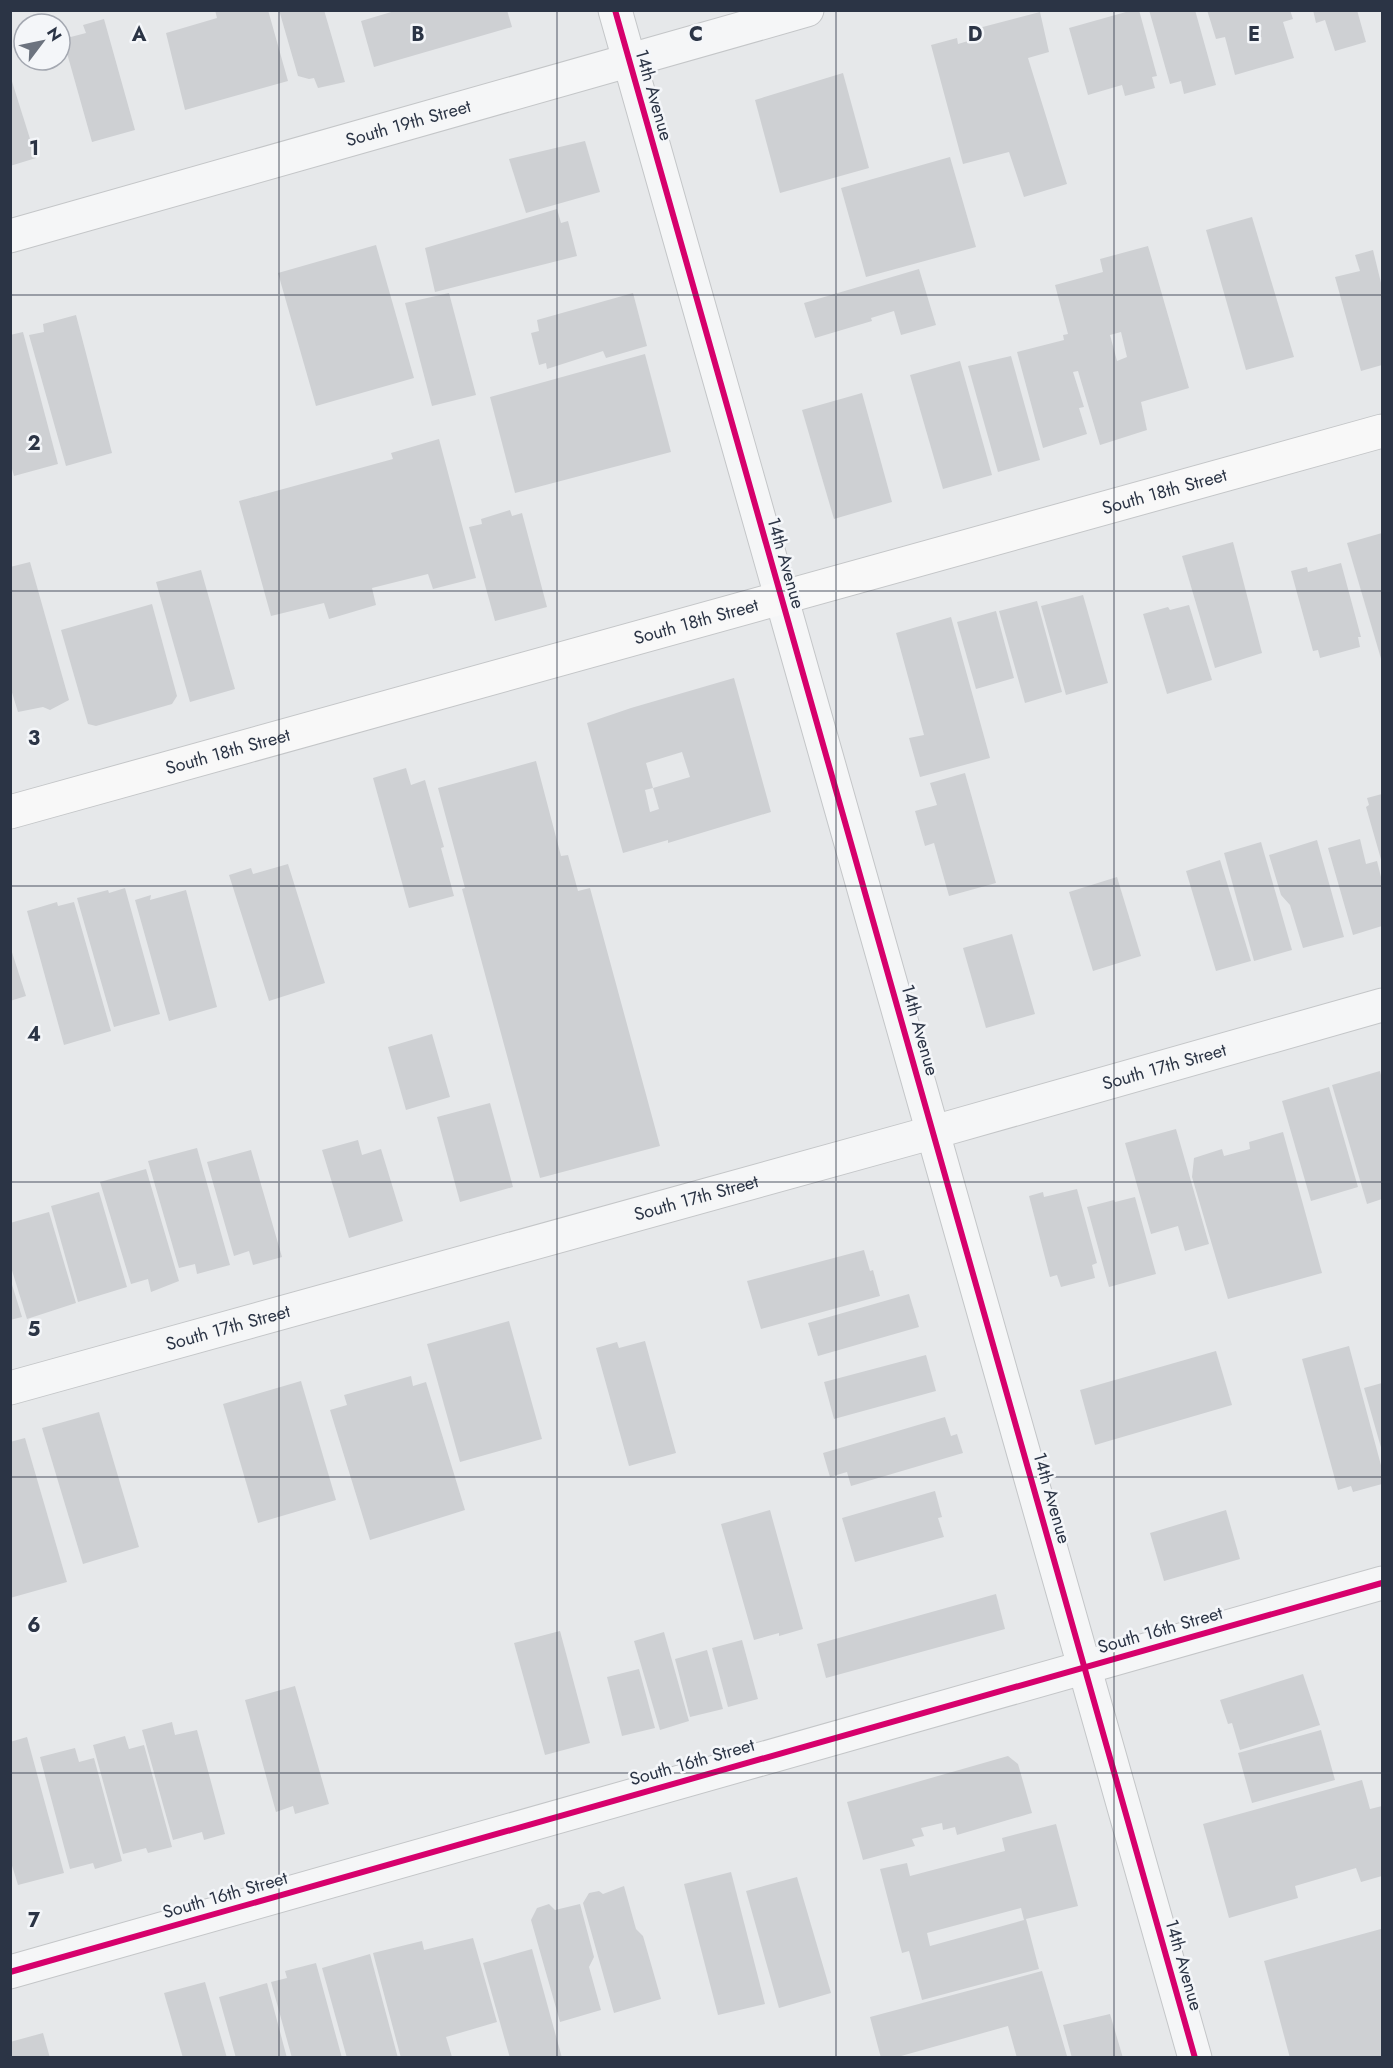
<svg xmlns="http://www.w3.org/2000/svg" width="1393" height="2068" font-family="Jost,sans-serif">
  <rect width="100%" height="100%" fill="#e6e8ea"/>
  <g fill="#ced0d3" fill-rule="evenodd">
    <path d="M215,10H268L288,81L185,110L166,33L217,18Z"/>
    <path d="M279,10H324L345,82L318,88L314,78L309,79L298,76Z"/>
    <path d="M398,10H507L512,27L374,67L361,21Z"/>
    <path d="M1133,10H1139L1157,76L1152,77L1155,88L1125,96L1122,85L1088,95L1069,28Z"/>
    <path d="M1149,10H1195L1216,85L1184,94L1181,81L1170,84Z"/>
    <path d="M1207,10H1290L1293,19L1283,22L1294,58L1235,75L1225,37L1216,39Z"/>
    <path d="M1313,10H1357L1366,42L1335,51L1325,20L1316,23Z"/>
    <path d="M1040,12L1049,52L1028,58L1067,184L1024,197L1009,152L963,164L931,45L957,38L958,44L978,38L975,29Z"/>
    <path d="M104,19L135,130L92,142L63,39L86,33L83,25Z"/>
    <path d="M843,73L869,168L780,193L755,100Z"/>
    <path d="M10,75L36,158L10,166Z"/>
    <path d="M585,141L600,192L526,213L509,159Z"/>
    <path d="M950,157L976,247L866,277L841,188Z"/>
    <path d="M557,209L561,223L568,221L577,256L435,292L425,248Z"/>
    <path d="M1252,217L1294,357L1246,370L1206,230Z"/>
    <path d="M376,245L414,378L316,406L278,273Z"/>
    <path d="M1148,246L1189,388L1141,402L1147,430L1100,445L1078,371L1073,372L1084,407L1079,408L1087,434L1043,448L1017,352L1064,340L1063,335L1068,334L1055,285L1103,272L1100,259ZM1121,332L1127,357L1117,361L1110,335Z"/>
    <path d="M1373,250L1382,287V365L1361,371L1335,277L1360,271L1355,255Z"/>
    <path d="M919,269L936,325L901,335L894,311L871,318L872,321L815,338L804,303Z"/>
    <path d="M449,293L476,395L432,406L405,303Z"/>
    <path d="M633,293L647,346L606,358L603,351L547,369L546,363L539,365L531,333L539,331L537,320Z"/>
    <path d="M76,315L112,453L66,466L29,335L44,332L43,324Z"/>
    <path d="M23,332L58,464L14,476L10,462V335Z"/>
    <path d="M645,354L671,452L515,493L490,397Z"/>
    <path d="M1011,356L1040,460L998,472L968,366Z"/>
    <path d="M960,361L992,475L943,489L910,375Z"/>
    <path d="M862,393L892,502L834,519L802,410Z"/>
    <path d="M439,439L476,578L433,589L428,574L372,588L376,605L329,619L324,603L271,616L239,501L393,459L391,453Z"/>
    <path d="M510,510L512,516L522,513L547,607L495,621L469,527L482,524L481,519Z"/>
    <path d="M1382,533V662L1347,543Z"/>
    <path d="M1233,542L1262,653L1215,668L1182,556Z"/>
    <path d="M30,562L69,700L50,710L43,707L18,712L10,686V567Z"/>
    <path d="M1341,563L1361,637H1358L1360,647L1320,658L1318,650L1313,651L1291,571L1307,567L1308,572Z"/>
    <path d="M201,570L235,689L190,702L156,582Z"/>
    <path d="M1083,595L1108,683L1066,695L1041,606Z"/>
    <path d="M1037,601L1062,692L1025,703L999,611Z"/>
    <path d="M152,604L177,696L172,704L96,726L88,724L61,630Z"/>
    <path d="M1189,605L1212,680L1167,694L1143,614L1168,607L1170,610Z"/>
    <path d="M996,611L1014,678L976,689L957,622Z"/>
    <path d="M951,617L990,758L920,777L909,738L924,735L896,633Z"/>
    <path d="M734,678L771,812L668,843V840L623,853L587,723L631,708ZM682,752L690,777L653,788L646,763ZM653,788L659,809L650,812L645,790Z"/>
    <path d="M536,761L561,856L568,855L578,891L590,888L660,1146L540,1178L462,889L465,888L438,788Z"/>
    <path d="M406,768L411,785L425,780L444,847L441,848L454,896L409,908L373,778Z"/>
    <path d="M965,773L996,883L949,896L934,843L925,846L915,811L937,805L930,783Z"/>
    <path d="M1382,794V863L1366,807L1369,805L1367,798Z"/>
    <path d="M1360,839L1366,864L1377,861L1382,881V926L1353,935L1328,848Z"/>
    <path d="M1317,840L1344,937L1303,948L1290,905L1281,895L1269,855Z"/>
    <path d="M1261,842L1292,950L1254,961L1224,853Z"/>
    <path d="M1220,860L1251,961L1216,971L1186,871Z"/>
    <path d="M288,864L325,983L269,1001L229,875L251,868L253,874Z"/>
    <path d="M1117,877L1141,956L1093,971L1069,892Z"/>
    <path d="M125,888L160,1014L114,1027L77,898L108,890L109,893Z"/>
    <path d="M186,890L217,1007L169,1021L135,900L151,895L150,900Z"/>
    <path d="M57,902L58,906L74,902L111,1031L64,1045L27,911Z"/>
    <path d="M1012,934L1035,1014L986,1028L963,948Z"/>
    <path d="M10,946L26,996L10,1001Z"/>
    <path d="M432,1034L450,1097L406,1110L388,1047Z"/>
    <path d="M1380,1071L1382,1079V1199L1367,1204L1332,1085Z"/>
    <path d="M1329,1087L1358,1187L1311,1201L1282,1101Z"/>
    <path d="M490,1103L513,1187L460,1202L437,1117Z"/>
    <path d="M1176,1129L1209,1244L1185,1251L1178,1226L1151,1234L1125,1143Z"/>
    <path d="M1283,1132L1322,1273L1228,1299L1192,1177L1194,1158L1222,1149L1224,1156L1250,1149L1249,1142Z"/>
    <path d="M358,1140L362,1155L381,1149L403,1221L349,1238L322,1150Z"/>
    <path d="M197,1148L230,1265L197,1274L195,1264L179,1268L148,1161Z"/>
    <path d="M251,1150L282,1257L253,1265L249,1251L234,1256L207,1162Z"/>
    <path d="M146,1169L179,1281L151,1292L148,1279L131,1284L100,1182Z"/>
    <path d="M1077,1189L1097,1263L1092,1265L1095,1278L1061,1287L1057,1275L1050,1277L1029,1196L1043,1192L1044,1197Z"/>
    <path d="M99,1192L127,1287L78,1302L51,1206Z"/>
    <path d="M1135,1197L1156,1274L1109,1287L1087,1207L1114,1200L1115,1202Z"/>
    <path d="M49,1212L76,1303L27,1319L10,1264V1223Z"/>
    <path d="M864,1250L870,1271L873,1270L880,1296L761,1329L747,1281Z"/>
    <path d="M10,1278L22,1317L10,1320Z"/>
    <path d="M909,1294L919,1327L818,1356L808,1323Z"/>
    <path d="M509,1321L542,1439L460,1462L427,1344Z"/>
    <path d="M645,1341L676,1453L629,1466L596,1348L617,1342L619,1348Z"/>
    <path d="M1349,1346L1382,1469V1484L1353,1492L1351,1486L1338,1490L1302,1359Z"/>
    <path d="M1216,1351L1232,1405L1095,1445L1080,1390Z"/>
    <path d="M926,1355L936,1391L834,1419L824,1382Z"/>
    <path d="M411,1376L413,1386L426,1382L465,1510L370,1540L330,1410L347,1405L344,1395Z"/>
    <path d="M301,1381L336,1500L258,1523L223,1404Z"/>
    <path d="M1382,1383V1451L1364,1388Z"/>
    <path d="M99,1412L139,1547L83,1564L42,1428Z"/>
    <path d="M945,1417L951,1436L957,1434L963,1453L851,1486L847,1472L830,1477L823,1453Z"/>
    <path d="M25,1438L67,1582L10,1598V1442Z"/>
    <path d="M935,1491L942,1517L938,1518L944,1537L855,1562L842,1518Z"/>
    <path d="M770,1510L803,1629L779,1636V1633L754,1640L721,1524Z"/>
    <path d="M1226,1510L1240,1559L1164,1581L1150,1533Z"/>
    <path d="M996,1594L1005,1629L826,1678L817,1644Z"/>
    <path d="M560,1631L590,1743L545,1755L514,1643Z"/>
    <path d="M664,1632L689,1721L660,1730L634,1641Z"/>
    <path d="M742,1640L758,1699L728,1707L712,1648Z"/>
    <path d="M707,1650L723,1709L690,1717L675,1659Z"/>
    <path d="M639,1669L655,1728L622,1736L607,1677Z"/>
    <path d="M1303,1674L1320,1725L1240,1750L1232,1723L1228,1724L1220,1700Z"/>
    <path d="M295,1686L329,1804L295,1814L293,1806L276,1812L245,1700Z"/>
    <path d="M172,1722L175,1735L197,1730L225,1834L204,1840L202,1832L173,1840L142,1730Z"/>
    <path d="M1321,1730L1335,1780L1252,1803L1238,1753Z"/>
    <path d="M125,1736L129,1749L144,1745L172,1847L148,1853L146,1848L123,1854L93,1745Z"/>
    <path d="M27,1737L64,1873L18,1885L10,1859V1742Z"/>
    <path d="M75,1748L79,1762L94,1758L122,1861L95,1869L93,1863L70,1869L40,1757Z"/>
    <path d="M1008,1756L1018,1764L1032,1813L957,1835L955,1827L943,1830L942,1823L921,1828L924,1836L912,1839L915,1846L863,1860L847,1802Z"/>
    <path d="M1362,1780L1370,1809L1382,1806V1876L1361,1882L1356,1868L1295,1886L1298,1898L1229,1918L1203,1824Z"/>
    <path d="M1056,1824L1078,1906L1026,1919L1039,1969L922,2000L909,1951L902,1953L880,1869L907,1863L910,1876L1005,1851L1002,1838ZM1021,1908L1024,1920L930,1946L927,1933Z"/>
    <path d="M731,1872L765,2004L718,2015L684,1884Z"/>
    <path d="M797,1877L831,1993L779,2008L746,1891Z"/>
    <path d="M624,1886L636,1929L643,1936L661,1999L614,2013L583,1903L589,1893L599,1891L603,1894Z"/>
    <path d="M549,1904L555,1910L580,1904L594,1957L589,1967L601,2010L560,2022L531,1920L537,1908Z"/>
    <path d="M1381,1929L1382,1936V2058H1290L1264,1961Z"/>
    <path d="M473,1938L497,2022L446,2037L452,2057L401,2058L373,1953L422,1941L424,1950Z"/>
    <path d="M532,1949L562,2058H510L483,1963Z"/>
    <path d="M370,1954L398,2058H347L322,1968Z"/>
    <path d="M316,1963L342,2058H292L271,1982L287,1978L285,1971Z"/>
    <path d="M1042,1971L1067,2056L1017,2058L1008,2026L894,2058H881L870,2017Z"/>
    <path d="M205,1982L227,2058H183L164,1993Z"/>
    <path d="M267,1983L287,2058H236L219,1997Z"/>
    <path d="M1110,2014L1123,2058H1072L1063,2025Z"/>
    <path d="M43,2033L50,2058H10V2042Z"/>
  </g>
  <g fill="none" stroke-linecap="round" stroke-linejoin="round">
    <defs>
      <g id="street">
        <path d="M615,10L1195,2058"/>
        <path id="s1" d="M10,236L807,10"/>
        <path id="s2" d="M10,1388L934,1132L1382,1005"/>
        <path d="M10,1972L1382,1583"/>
      </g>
      <g id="secondary">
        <path id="s3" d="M10,812L1382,431"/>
      </g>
    </defs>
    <use href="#street" stroke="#c4c6c8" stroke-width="35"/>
    <use href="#secondary" stroke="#c4c6c8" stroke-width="35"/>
    <use href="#street" stroke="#f5f6f7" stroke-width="33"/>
    <use href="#secondary" stroke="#f8f8f8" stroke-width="33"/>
    <defs>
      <g id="cycleway">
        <path d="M615,10L1195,2058"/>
        <path d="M10,1972L1382,1583"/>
      </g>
    </defs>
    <use href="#cycleway" stroke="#f4f6f9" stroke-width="10"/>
    <use href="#cycleway" stroke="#d6006c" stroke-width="6"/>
  </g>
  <path fill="none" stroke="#2b3445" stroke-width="1.5" stroke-opacity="0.55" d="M279,10V2058M557,10V2058M836,10V2058M1114,10V2058M10,295H1382M10,591H1382M10,886H1382M10,1182H1382M10,1477H1382M10,1773H1382"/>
  <g text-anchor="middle" stroke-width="5" stroke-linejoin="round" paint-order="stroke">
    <g font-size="18" fill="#2b3445" stroke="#f4f6f9">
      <text transform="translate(654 95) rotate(74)" y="6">14th Avenue</text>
      <text dy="6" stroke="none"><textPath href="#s1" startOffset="414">South 19th Street</textPath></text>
      <text dy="6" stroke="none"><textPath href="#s3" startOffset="1198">South 18th Street</textPath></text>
      <text transform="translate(786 563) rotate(74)" y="6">14th Avenue</text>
      <text dy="6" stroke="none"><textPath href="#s3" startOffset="712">South 18th Street</textPath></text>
      <text dy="6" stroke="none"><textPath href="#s3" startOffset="226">South 18th Street</textPath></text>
      <text transform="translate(920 1030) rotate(74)" y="6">14th Avenue</text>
      <text dy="6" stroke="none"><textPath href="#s2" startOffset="1198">South 17th Street</textPath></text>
      <text dy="6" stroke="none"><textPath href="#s2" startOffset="712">South 17th Street</textPath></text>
      <text dy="6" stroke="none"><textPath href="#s2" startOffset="226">South 17th Street</textPath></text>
      <text transform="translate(1052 1498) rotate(74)" y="6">14th Avenue</text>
      <text transform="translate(1160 1630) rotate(-16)" y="6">South 16th Street</text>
      <text transform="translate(692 1762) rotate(-16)" y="6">South 16th Street</text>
      <text transform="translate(225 1895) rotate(-16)" y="6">South 16th Street</text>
      <text transform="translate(1184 1965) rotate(74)" y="6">14th Avenue</text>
    </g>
  </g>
  <g font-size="20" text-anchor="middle" font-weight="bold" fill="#2b3445" stroke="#f4f6f9" stroke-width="5" stroke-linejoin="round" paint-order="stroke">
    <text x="139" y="41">A</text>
    <text x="418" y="41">B</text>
    <text x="696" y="41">C</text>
    <text x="975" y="41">D</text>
    <text x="1254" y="41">E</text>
    <text x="34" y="155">1</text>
    <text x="34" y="450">2</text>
    <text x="34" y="745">3</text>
    <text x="34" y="1041">4</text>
    <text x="34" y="1336">5</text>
    <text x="34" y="1632">6</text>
    <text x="34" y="1927">7</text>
  </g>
  <rect width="1393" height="2068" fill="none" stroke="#2b3445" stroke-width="24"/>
  <g transform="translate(42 42) rotate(58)"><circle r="28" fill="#f4f6f9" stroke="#a4a8b1" stroke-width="1.5"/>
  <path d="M0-4.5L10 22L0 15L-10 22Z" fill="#6c737f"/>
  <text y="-9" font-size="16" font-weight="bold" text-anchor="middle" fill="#2b3445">N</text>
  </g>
</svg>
